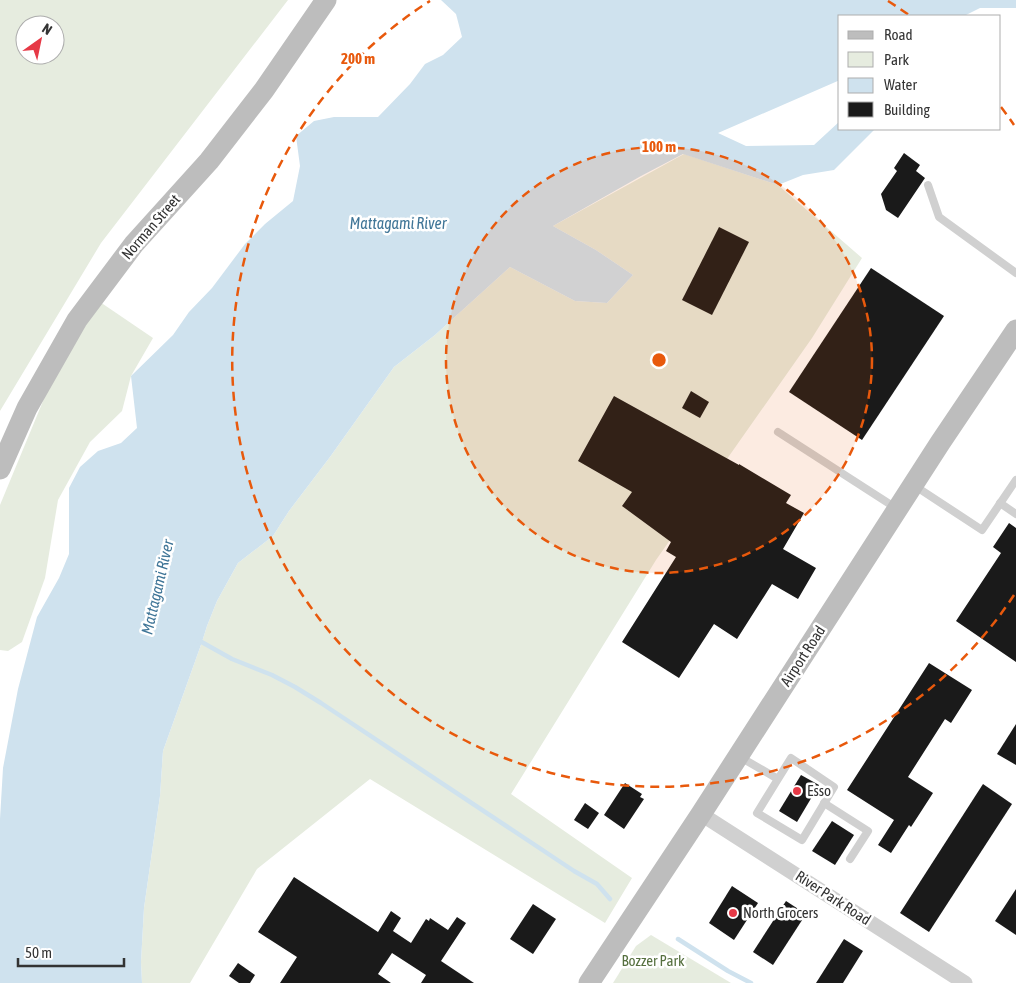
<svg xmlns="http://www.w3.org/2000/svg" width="1016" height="983" font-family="'Asap Condensed',sans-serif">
  <rect width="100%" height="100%" fill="#fff"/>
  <g fill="#e6ecdf" fill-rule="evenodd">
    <path d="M0,0H288L101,243L0,411ZM25,25H55V55H25Z"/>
    <path d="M684,154L778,185L862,258L812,338L656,560L511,794L632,878L605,923L370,779L257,869L190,983H142L141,962L144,908L160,796L163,751L202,642L207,626L217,601L238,563L273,536L289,511L330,457L394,367L435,335L510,267L575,301L607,303L633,275L596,250L553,226Z"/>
    <path d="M100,302L153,338L131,376L122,411L90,442L58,500L45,578L22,642L8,651L0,650V505L53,377Z"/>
    <path d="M651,935L731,983H613L636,946Z"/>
  </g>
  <path fill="#cfe2ee" d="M441,0H1016V8H980L964,16H840V80L718,133L746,146L814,145L840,121V129H875L834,170L803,175L778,185L683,154L641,176L553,226L596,250L633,275L607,303L575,301L510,267L435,335L394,367L330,457L289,511L273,536L238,563L217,601L207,626L202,642L163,751L160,796L144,908L141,962L142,983H0V819L3,768L18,689L37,617L59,578L69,554V488L80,467L98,451L121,443L137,428L131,376L173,335L189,312L212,288L245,244L265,224L293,201L300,166L296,136L314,121L334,117H378L410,84L425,64L443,55L462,37L456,14Z"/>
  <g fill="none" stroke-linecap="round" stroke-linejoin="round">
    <g stroke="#cfe2ee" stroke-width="4.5">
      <path d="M198,640L232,659L272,675L295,687L321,703L574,871L597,884L610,899"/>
      <path d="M678,939L728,971L751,983"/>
    </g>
  </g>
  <g fill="#1a1a1a">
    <path d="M904,153L920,165L916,171L925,178L898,218L886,210L881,194L897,171L894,168Z"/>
    <path d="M719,227L749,242L712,315L682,300Z"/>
    <path d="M871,268L944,316L862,440L789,392Z"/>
    <path d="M691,391L709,402L700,418L682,408Z"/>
    <path d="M614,396L739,465V464L791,495L786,503L804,513L783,549L816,568L798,599L772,584L737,639L714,624L679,678L622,642L676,557L666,551L671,542L622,506L632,492L578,461Z"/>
    <path d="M1009,523L1016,528V662L956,621L1001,553L993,547Z"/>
    <path d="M929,663L972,690L951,723L945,719L908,777L933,793L911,827L909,825L891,853L878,845L894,820L847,790Z"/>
    <path d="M1016,724V765L997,754Z"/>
    <path d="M801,775L819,785L797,822L779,811Z"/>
    <path d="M625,783L642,794L640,797L644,799L624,829L604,815Z"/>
    <path d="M983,784L1012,804L929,932L900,913Z"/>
    <path d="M585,803L599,813L588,829L574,820Z"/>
    <path d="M832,821L854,835L835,865L812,851Z"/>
    <path d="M294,877L378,932L391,911L401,918L393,931L411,943L426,919L429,921L430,918L448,930L457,917L466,923L441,961L474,983H421L426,975L392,953L378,974L391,983H280L297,957L258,932Z"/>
    <path d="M732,886L758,903L734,940L709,923Z"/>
    <path d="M1016,889V935L995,921Z"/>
    <path d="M786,901L806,914L773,965L753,952Z"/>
    <path d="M533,904L556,919L533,954L510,939Z"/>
    <path d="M844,939L863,951L843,983H816Z"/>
    <path d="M238,963L255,975L250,983H239L229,976Z"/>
  </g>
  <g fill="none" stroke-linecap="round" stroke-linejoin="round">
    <g stroke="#d0d0d0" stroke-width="8">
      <path d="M928,185L939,217L1016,273"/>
      <path d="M778,432L896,508"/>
      <path d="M915,486L982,530L1016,480"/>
      <path d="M1000,503L1016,514"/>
      <path d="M740,757L778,779L757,813L802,840L834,787L791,758L778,779"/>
      <path d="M824,803L868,831L850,859"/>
    </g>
    <path stroke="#d0d0d0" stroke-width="15" d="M701,814L965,983"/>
    <g stroke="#bdbdbd" stroke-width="21">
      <path d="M0,469L27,408L77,320L134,244L209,161L264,90L326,0"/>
      <path d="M589,983L701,814L940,443L1016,330"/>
    </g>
  </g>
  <circle cx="659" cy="360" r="213" fill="#e8590c" fill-opacity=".12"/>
  <g fill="none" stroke="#e8590c" stroke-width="2.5" stroke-dasharray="9 6">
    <circle cx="659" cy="360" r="213"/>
    <path d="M1014 595A426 426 0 1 1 430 1M888 1A426 426 0 0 1 909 15M1001 107A426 426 0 0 1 1014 125"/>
  </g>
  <g fill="#e63946" stroke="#fff" stroke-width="2">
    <circle cx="797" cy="791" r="5"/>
    <circle cx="733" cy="913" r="5"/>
  </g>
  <g text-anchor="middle" stroke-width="5" stroke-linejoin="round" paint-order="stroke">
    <g font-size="15" fill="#333" stroke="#fff">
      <text transform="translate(151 227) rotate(-49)" y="5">Norman Street</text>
      <text transform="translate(803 656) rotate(-57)" y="5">Airport Road</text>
      <text transform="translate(833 898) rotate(33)" y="5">River Park Road</text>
    </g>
    <g font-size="15" fill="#333" stroke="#fff" text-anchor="start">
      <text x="807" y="796">Esso</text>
      <text x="743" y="918">North Grocers</text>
    </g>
    <g font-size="15" fill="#56703f" stroke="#fff">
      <text x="653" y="966">Bozzer Park</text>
    </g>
    <g font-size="16" font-style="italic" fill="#3f7597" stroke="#fff">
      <text x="398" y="229">Mattagami River</text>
      <text transform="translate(157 587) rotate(-77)" y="6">Mattagami River</text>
    </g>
  </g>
  <circle cx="659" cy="360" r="8" fill="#e8590c" stroke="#fff" stroke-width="2.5"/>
  <g font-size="15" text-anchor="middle" font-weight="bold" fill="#e8590c" stroke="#fff" stroke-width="5" stroke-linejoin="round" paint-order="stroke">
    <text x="358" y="64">200 m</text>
    <text x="659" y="152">100 m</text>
  </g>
  <rect x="838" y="15" width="162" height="115" fill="#ffffff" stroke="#adadad"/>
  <rect x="848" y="31" width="25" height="8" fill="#bdbdbd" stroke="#adadad"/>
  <text x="884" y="40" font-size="15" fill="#333333">Road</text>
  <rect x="848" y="52" width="25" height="15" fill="#e6ecdf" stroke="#adadad"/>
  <text x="884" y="65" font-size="15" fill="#333333">Park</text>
  <rect x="848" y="78" width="25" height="15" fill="#cfe2ee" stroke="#adadad"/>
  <text x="884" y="90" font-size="15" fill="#333333">Water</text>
  <rect x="848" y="102" width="25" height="15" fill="#1a1a1a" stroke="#adadad"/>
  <text x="884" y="115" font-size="15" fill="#333333">Building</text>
  <g transform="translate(40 40) rotate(33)"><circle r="24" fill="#ffffff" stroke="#adadad"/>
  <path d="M0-4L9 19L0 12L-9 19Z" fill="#e63946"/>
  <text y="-8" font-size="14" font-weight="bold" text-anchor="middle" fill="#333333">N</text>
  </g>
  <path d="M18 958v8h106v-8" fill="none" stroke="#333333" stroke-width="2.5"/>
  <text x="25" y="958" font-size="15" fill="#333333" stroke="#ffffff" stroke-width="4" paint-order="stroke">50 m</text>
</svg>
